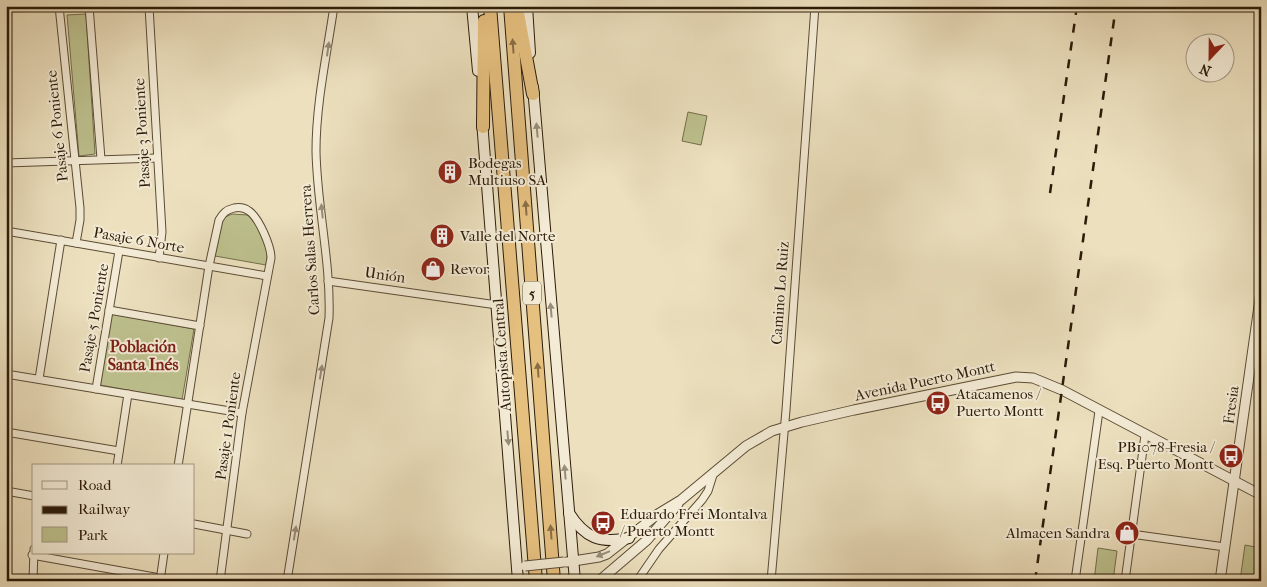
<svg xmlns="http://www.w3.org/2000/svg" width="1267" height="587" font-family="'IM FELL French Canon',serif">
  <rect width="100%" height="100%" fill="#ece0be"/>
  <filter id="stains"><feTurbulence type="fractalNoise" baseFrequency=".004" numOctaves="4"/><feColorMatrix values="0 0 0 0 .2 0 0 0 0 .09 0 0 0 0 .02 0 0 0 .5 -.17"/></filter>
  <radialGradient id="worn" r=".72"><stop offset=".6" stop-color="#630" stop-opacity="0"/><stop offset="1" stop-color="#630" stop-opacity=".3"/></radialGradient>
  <g fill="#bdc18e" stroke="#746e4c">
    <path d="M86,14L95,154L79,156L67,15Z"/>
    <path d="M688,112L707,116L701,145L682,141Z"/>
    <path d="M232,214L248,215L258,226L268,250L266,265L215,256L223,218Z"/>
    <path d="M112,314L194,329L182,400L100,385Z"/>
    <path d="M1245,545L1261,548V581H1240Z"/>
    <path d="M1098,548L1117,551L1113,581H1094Z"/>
  </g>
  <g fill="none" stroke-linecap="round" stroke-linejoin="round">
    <defs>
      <g id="minor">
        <path d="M59,6L80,208V220L76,243"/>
        <path d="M89,6L101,159"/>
        <path d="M149,6L162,232L159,258"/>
        <path d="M6,163L157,158"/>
        <path d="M6,231L267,276"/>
        <path d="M328,281L497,305"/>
        <path d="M109,310L200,326"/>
        <path d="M6,374L242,413"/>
        <path d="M39,379L61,240"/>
        <path d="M96,389L119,251"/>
        <path d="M6,432L119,451"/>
        <path d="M117,466L128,394"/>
        <path d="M178,466L209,266L219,220C223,213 226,210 234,208C239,207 245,208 249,211C259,218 271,246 271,258L242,413L220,581"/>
        <path d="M6,491L34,496"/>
        <path d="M194,524L247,534"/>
        <path d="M1131,534L1225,547"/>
        <path d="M32,555L160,578"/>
        <path d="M33,581L34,549"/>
        <path d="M160,581L164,553"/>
        <path d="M287,581L329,318C331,262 317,207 316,151C316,103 327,54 334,6"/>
        <path d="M637,581L659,549L702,500L708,491L714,472"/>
        <path d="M771,581L786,410L815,6"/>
        <path d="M1075,581L1099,411"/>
        <path d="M1125,581L1145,435"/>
      </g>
      <g id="tertiary">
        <path d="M6,7L46,6"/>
        <path d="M567,562L599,557L607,554L658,514L681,500L746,446L772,431L802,422L854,410L1016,377L1033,378L1062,390L1261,495"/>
        <path d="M599,581L647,540L678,504"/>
        <path d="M1220,581L1261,292"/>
      </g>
      <g id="secondary">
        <path d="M472,6L478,71"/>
        <path d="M527,6L530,53"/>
        <path d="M533,87L575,581"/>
        <path d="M482,121L518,581"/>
        <path d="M569,513C585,538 600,544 629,538"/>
      </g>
      <g id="motorway">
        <path d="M490,6L536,581"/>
        <path d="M510,6L554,581"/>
        <path d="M517,8L533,94"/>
        <path d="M483,127L484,21"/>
      </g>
    </defs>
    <use href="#minor" stroke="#5c4c36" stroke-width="9"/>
    <use href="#tertiary" stroke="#5c4c36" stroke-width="11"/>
    <use href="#secondary" stroke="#2c1b09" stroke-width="12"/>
    <use href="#motorway" stroke="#2c1b09" stroke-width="14"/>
    <use href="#minor" stroke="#f3ebd5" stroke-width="7"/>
    <use href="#tertiary" stroke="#f3ebd5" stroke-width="9"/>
    <use href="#secondary" stroke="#f3ebd5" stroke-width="10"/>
    <use href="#motorway" stroke="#e6c07f" stroke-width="12"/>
    <g stroke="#2c1b09" stroke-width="2.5" stroke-dasharray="9 9" stroke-linecap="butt">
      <path d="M1050,193L1077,6"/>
      <path d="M1035,581L1116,6"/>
    </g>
    <defs>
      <path id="tertiary-bridge" d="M525,566L564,562"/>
    </defs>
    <use href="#tertiary-bridge" stroke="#5c4c36" stroke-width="11" stroke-linecap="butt"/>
    <use href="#tertiary-bridge" stroke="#f3ebd5" stroke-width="9"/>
  </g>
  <defs><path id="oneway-solid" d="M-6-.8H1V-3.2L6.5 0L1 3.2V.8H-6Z" transform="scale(1.25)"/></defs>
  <g fill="#896e44">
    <use href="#oneway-solid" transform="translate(513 46) rotate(-94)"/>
    <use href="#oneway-solid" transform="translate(526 208) rotate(-94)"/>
    <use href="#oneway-solid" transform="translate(538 370) rotate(-94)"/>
    <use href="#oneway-solid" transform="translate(551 532) rotate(-94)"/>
  </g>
  <g fill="#998d79">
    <use href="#oneway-solid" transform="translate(328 49) rotate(-82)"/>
    <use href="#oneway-solid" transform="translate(537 130) rotate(-95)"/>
    <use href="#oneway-solid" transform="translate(322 211) rotate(-96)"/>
    <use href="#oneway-solid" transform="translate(551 310) rotate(-95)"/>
    <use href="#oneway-solid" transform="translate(321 372) rotate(-81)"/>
    <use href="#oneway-solid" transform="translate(508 438) rotate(85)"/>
    <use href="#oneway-solid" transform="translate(565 472) rotate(-95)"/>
    <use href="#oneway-solid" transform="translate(295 533) rotate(-81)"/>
    <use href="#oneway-solid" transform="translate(603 554) rotate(158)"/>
  </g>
  <defs>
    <symbol id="building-disc" viewBox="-11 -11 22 22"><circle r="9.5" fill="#8f2418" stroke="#f3ebd5"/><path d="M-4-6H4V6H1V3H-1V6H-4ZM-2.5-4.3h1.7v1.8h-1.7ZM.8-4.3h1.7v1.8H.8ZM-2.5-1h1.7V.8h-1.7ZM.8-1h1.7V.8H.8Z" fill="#fff"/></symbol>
    <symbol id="shop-disc" viewBox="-11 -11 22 22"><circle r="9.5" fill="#8f2418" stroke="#f3ebd5"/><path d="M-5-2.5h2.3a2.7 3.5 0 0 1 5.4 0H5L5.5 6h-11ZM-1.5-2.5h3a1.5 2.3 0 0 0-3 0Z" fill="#fff"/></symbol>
    <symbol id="bus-disc" viewBox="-11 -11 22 22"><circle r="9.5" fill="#8f2418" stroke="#f3ebd5"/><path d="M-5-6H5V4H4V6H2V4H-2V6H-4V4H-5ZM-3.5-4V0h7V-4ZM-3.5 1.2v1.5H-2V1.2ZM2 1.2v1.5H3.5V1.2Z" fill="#fff"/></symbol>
  </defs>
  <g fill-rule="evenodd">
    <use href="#building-disc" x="436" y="158" width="28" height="28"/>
    <use href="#building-disc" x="428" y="222" width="28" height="28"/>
    <use href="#shop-disc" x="419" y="255" width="28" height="28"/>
    <use href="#bus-disc" x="924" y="389" width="28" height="28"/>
    <use href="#bus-disc" x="1217" y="442" width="28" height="28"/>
    <use href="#bus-disc" x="589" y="509" width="28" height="28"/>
    <use href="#shop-disc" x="1113" y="519" width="28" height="28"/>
  </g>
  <g text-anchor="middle" stroke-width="4" stroke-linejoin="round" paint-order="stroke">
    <rect fill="#f3ebd5" stroke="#685946" stroke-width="1" x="523" y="281.5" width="18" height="23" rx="4"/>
    <g font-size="14" font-weight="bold" fill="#2c1b09">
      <text x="532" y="298">5</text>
    </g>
    <g font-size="15" fill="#2c1b09" stroke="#f3ebd5">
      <text transform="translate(57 126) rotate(-96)" y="5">Pasaje 6 Poniente</text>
      <text transform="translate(142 133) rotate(-93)" y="5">Pasaje 3 Poniente</text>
      <text transform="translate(139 240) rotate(10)" y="5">Pasaje 6 Norte</text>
      <text transform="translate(310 250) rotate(-94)" y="5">Carlos Salas Herrera</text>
      <text transform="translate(385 275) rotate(8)" y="5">Unión</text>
      <text transform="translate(780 293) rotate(-86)" y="5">Camino Lo Ruiz</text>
      <text transform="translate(94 318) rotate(-80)" y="5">Pasaje 5 Poniente</text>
      <text transform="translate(502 355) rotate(-94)" y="5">Autopista Central</text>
      <text transform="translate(925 381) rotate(-12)" y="5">Avenida Puerto Montt</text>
      <text transform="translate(1231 405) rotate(-82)" y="5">Fresia</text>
      <text transform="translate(228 426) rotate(-82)" y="5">Pasaje 1 Poniente</text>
    </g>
    <g font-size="15" fill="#2c1b09" stroke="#f3ebd5" text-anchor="start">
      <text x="468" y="168">Bodegas<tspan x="468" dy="17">Multiuso SA</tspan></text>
      <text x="460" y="241">Valle del Norte</text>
      <text x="450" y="274">Revor</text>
      <text x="956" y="399">Atacamenos /<tspan x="956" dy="17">Puerto Montt</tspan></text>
      <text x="1214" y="452" text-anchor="end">PB1078-Fresia /<tspan x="1214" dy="17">Esq. Puerto Montt</tspan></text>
      <text x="620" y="519">Eduardo Frei Montalva<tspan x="620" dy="17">/ Puerto Montt</tspan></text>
      <text x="1110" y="538" text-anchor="end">Almacen Sandra</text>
    </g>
    <g font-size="16" font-weight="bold" fill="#7a1f14" stroke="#f3ebd5">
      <text x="143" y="352">Población<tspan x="143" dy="18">Santa Inés</tspan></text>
    </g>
  </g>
  <rect width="1267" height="587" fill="none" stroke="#ece0be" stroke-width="25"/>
  <rect x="8" y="8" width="1252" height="572" fill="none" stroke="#2c1b09" stroke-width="2.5"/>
  <rect x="12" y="12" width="1242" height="562" fill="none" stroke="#2c1b09"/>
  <rect x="32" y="464" width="162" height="90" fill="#f3ebd5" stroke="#a39883"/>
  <rect x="42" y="481" width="25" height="8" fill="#f3ebd5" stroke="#a39883"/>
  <text x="78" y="490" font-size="15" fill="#2c1b09">Road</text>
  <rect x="42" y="506" width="25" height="8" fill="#2c1b09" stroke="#a39883"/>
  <text x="78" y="514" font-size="15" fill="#2c1b09">Railway</text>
  <rect x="42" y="527" width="25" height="15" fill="#bdc18e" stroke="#a39883"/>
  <text x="78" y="540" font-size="15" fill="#2c1b09">Park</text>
  <g transform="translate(1210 58) rotate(202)"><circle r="24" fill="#f3ebd5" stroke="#a39883"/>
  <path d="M0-4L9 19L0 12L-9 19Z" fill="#8f2418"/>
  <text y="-8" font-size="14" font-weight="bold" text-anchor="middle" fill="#2c1b09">N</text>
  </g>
  <rect width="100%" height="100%" filter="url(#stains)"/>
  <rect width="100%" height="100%" fill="url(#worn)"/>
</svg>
